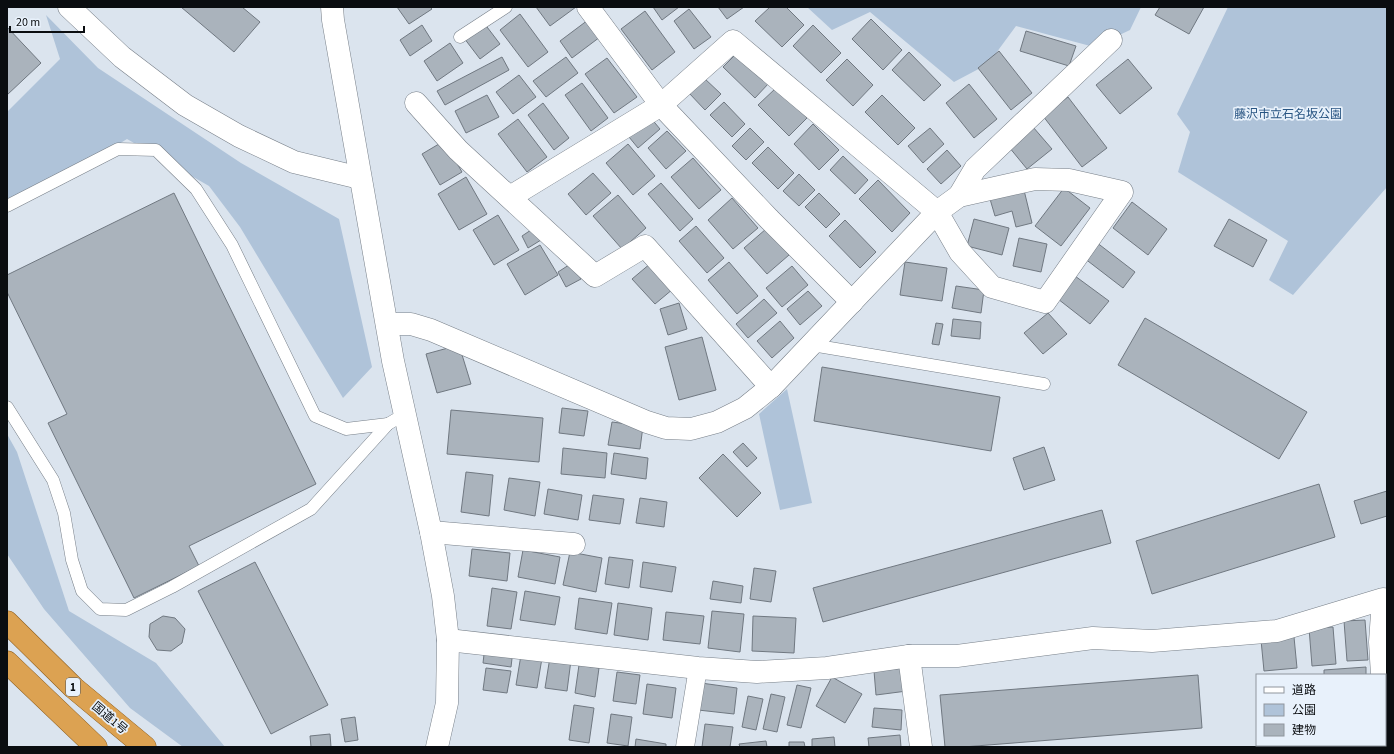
<svg xmlns="http://www.w3.org/2000/svg" width="1394" height="754" font-family="'Source Sans 3','Noto Sans JP',sans-serif">
  <rect width="100%" height="100%" fill="#dbe4ee"/>
  <g fill="#afc3d9">
    <path d="M807,7H1141L1130,30L1094,47L1016,26L988,64L954,82L870,12L832,30Z"/>
    <path d="M1228,7H1387V187L1293,295L1269,280L1288,241L1178,172L1190,132L1177,114Z"/>
    <path d="M46,15L98,68L241,163L339,219L372,367L343,398L240,227L209,186L127,139L7,212V112L60,59Z"/>
    <path d="M787,389L812,503L780,510L759,414Z"/>
    <path d="M7,434L17,452L69,611L156,663L225,747H183L130,708L44,609L7,554Z"/>
  </g>
  <g fill="#aab3bc" stroke="#707881">
    <path d="M181,7H242L260,22L234,52Z"/>
    <path d="M397,7H430L432,9L409,24Z"/>
    <path d="M536,7H576L550,26Z"/>
    <path d="M653,7H679L662,20Z"/>
    <path d="M718,7H744L727,19Z"/>
    <path d="M770,7H786L804,25L782,47L755,21Z"/>
    <path d="M1160,7H1204L1189,34L1155,15Z"/>
    <path d="M689,9L711,37L694,49L674,21Z"/>
    <path d="M645,11L675,52L652,70L621,29Z"/>
    <path d="M520,14L548,52L528,67L500,30Z"/>
    <path d="M871,19L902,50L883,70L852,39Z"/>
    <path d="M588,20L600,37L572,58L560,41Z"/>
    <path d="M484,23L500,44L480,59L464,38Z"/>
    <path d="M422,25L432,41L410,56L400,40Z"/>
    <path d="M813,25L841,53L821,73L793,46Z"/>
    <path d="M7,27L41,63L7,95Z"/>
    <path d="M1026,31L1076,46L1069,66L1020,51Z"/>
    <path d="M450,43L463,63L437,81L424,61Z"/>
    <path d="M999,51L1032,93L1011,110L978,68Z"/>
    <path d="M738,52L769,83L755,98L723,67Z"/>
    <path d="M909,52L941,85L924,101L892,70Z"/>
    <path d="M502,57L509,70L445,105L437,91Z"/>
    <path d="M566,57L578,73L546,97L533,81Z"/>
    <path d="M607,58L637,97L614,113L585,74Z"/>
    <path d="M847,59L873,85L853,106L826,80Z"/>
    <path d="M1128,59L1152,88L1120,114L1096,85Z"/>
    <path d="M519,75L536,97L513,114L496,92Z"/>
    <path d="M704,78L721,94L705,110L689,93Z"/>
    <path d="M582,83L608,118L591,131L565,95Z"/>
    <path d="M969,84L997,119L974,138L946,103Z"/>
    <path d="M776,88L807,118L789,136L758,105Z"/>
    <path d="M487,95L499,117L466,133L455,111Z"/>
    <path d="M882,95L915,128L898,145L865,112Z"/>
    <path d="M1068,97L1107,148L1082,167L1043,116Z"/>
    <path d="M724,102L745,124L732,137L710,115Z"/>
    <path d="M543,103L569,138L554,150L528,115Z"/>
    <path d="M650,117L660,129L638,148L629,137Z"/>
    <path d="M518,119L547,157L527,172L498,134Z"/>
    <path d="M813,124L839,150L819,170L794,144Z"/>
    <path d="M1033,127L1052,149L1027,169L1009,147Z"/>
    <path d="M750,128L764,142L746,160L732,146Z"/>
    <path d="M930,128L944,144L923,163L908,146Z"/>
    <path d="M667,131L686,151L666,169L648,148Z"/>
    <path d="M444,141L462,172L440,185L422,154Z"/>
    <path d="M628,144L655,176L633,195L606,163Z"/>
    <path d="M768,147L794,173L778,189L752,163Z"/>
    <path d="M947,150L961,166L941,184L927,169Z"/>
    <path d="M843,156L868,180L855,194L830,170Z"/>
    <path d="M693,158L721,190L699,209L671,177Z"/>
    <path d="M593,173L611,193L586,215L568,194Z"/>
    <path d="M799,174L815,190L799,206L783,191Z"/>
    <path d="M466,177L487,214L459,230L438,194Z"/>
    <path d="M878,180L910,213L892,232L859,199Z"/>
    <path d="M661,183L693,219L680,231L648,194Z"/>
    <path d="M1023,186L1032,223L1016,227L1012,211L995,216L990,199Z"/>
    <path d="M1064,188L1090,208L1061,246L1035,226Z"/>
    <path d="M174,193L316,484L189,546L199,566L134,598L48,423L67,414L7,292V275Z"/>
    <path d="M819,193L840,214L826,228L805,207Z"/>
    <path d="M618,195L646,228L622,249L593,216Z"/>
    <path d="M732,198L758,228L733,249L708,220Z"/>
    <path d="M1132,202L1167,229L1148,255L1113,228Z"/>
    <path d="M498,215L519,250L494,265L473,230Z"/>
    <path d="M974,219L1009,228L1002,255L967,246Z"/>
    <path d="M1229,219L1267,240L1253,267L1214,246Z"/>
    <path d="M845,220L876,252L860,268L829,236Z"/>
    <path d="M696,226L724,258L707,273L679,241Z"/>
    <path d="M534,228L541,240L528,248L522,236Z"/>
    <path d="M766,229L789,255L767,274L744,248Z"/>
    <path d="M1019,238L1047,244L1041,272L1013,266Z"/>
    <path d="M1096,242L1135,272L1123,288L1084,258Z"/>
    <path d="M540,245L558,275L525,295L507,264Z"/>
    <path d="M729,262L758,296L737,314L708,280Z"/>
    <path d="M905,262L947,268L942,301L900,295Z"/>
    <path d="M572,263L581,279L566,287L558,272Z"/>
    <path d="M651,263L673,289L655,304L632,279Z"/>
    <path d="M792,266L808,285L782,307L766,288Z"/>
    <path d="M1075,276L1109,301L1090,324L1058,299Z"/>
    <path d="M956,286L984,290L981,313L952,308Z"/>
    <path d="M808,291L822,306L800,325L787,309Z"/>
    <path d="M764,299L777,313L748,338L736,324Z"/>
    <path d="M679,303L687,329L668,335L660,309Z"/>
    <path d="M1048,313L1067,334L1043,354L1024,333Z"/>
    <path d="M1145,318L1307,412L1279,459L1118,365Z"/>
    <path d="M953,319L981,322L980,339L951,336Z"/>
    <path d="M780,321L794,338L772,358L757,341Z"/>
    <path d="M936,323L943,324L939,345L932,344Z"/>
    <path d="M702,337L716,390L679,400L665,347Z"/>
    <path d="M459,345L471,384L437,393L426,354Z"/>
    <path d="M822,367L1000,397L991,451L814,421Z"/>
    <path d="M562,408L588,411L584,436L559,433Z"/>
    <path d="M451,410L543,418L539,462L447,454Z"/>
    <path d="M612,422L643,426L640,449L608,445Z"/>
    <path d="M743,443L757,458L747,467L733,452Z"/>
    <path d="M1044,447L1055,480L1024,490L1013,458Z"/>
    <path d="M563,448L607,453L605,478L561,474Z"/>
    <path d="M614,453L648,458L646,479L611,474Z"/>
    <path d="M723,454L761,493L737,517L699,478Z"/>
    <path d="M466,472L493,475L489,516L461,512Z"/>
    <path d="M509,478L540,482L535,516L504,510Z"/>
    <path d="M1319,484L1335,537L1152,594L1136,541Z"/>
    <path d="M548,489L582,495L578,520L544,514Z"/>
    <path d="M1387,491V516L1361,524L1354,501Z"/>
    <path d="M593,495L624,499L620,524L589,520Z"/>
    <path d="M640,498L667,502L664,527L636,523Z"/>
    <path d="M1102,510L1111,543L823,622L813,588Z"/>
    <path d="M472,549L510,553L507,581L469,576Z"/>
    <path d="M523,550L560,557L555,584L518,577Z"/>
    <path d="M570,552L602,558L596,592L563,585Z"/>
    <path d="M609,557L633,560L629,588L605,584Z"/>
    <path d="M255,562L328,705L271,734L198,591Z"/>
    <path d="M643,562L676,567L672,592L640,587Z"/>
    <path d="M754,568L776,571L771,602L750,599Z"/>
    <path d="M713,581L743,586L741,603L710,599Z"/>
    <path d="M492,588L517,592L511,629L487,626Z"/>
    <path d="M525,591L560,597L555,625L520,620Z"/>
    <path d="M579,598L612,603L607,634L575,629Z"/>
    <path d="M618,603L652,608L648,640L614,635Z"/>
    <path d="M712,611L744,614L740,652L708,648Z"/>
    <path d="M666,612L704,616L700,644L663,640Z"/>
    <path d="M163,616L175,618L185,629L182,643L171,651L157,650L149,637L150,624Z"/>
    <path d="M753,616L796,618L794,653L752,651Z"/>
    <path d="M1365,620L1368,660L1347,661L1344,621Z"/>
    <path d="M1333,627L1336,664L1312,666L1309,628Z"/>
    <path d="M1294,637L1297,668L1264,671L1261,640Z"/>
    <path d="M485,646L513,650L511,667L483,663Z"/>
    <path d="M521,655L542,658L537,688L516,685Z"/>
    <path d="M550,657L571,660L567,691L545,688Z"/>
    <path d="M579,665L599,668L595,697L575,693Z"/>
    <path d="M1366,667V675H1324V670Z"/>
    <path d="M486,668L511,671L507,693L483,690Z"/>
    <path d="M904,668L907,691L876,695L874,671Z"/>
    <path d="M617,672L640,675L636,704L613,701Z"/>
    <path d="M1198,675L1202,728L963,747H945L940,695Z"/>
    <path d="M832,677L862,694L845,723L816,706Z"/>
    <path d="M701,683L737,688L734,714L698,710Z"/>
    <path d="M647,684L676,688L672,718L643,714Z"/>
    <path d="M797,685L811,688L801,728L787,725Z"/>
    <path d="M771,694L785,697L777,732L763,729Z"/>
    <path d="M748,696L763,699L756,730L742,727Z"/>
    <path d="M574,705L594,708L589,743L569,740Z"/>
    <path d="M874,708L902,710L901,730L872,727Z"/>
    <path d="M611,714L632,717L628,746L607,743Z"/>
    <path d="M355,717L358,740L345,742L341,719Z"/>
    <path d="M705,724L733,727L730,747H702Z"/>
    <path d="M330,734L331,747H311L310,736Z"/>
    <path d="M900,735L901,747H869L868,738Z"/>
    <path d="M834,737L835,747H812V739Z"/>
    <path d="M636,739L666,744V747H635Z"/>
    <path d="M766,741L767,747H740L739,744Z"/>
    <path d="M789,742H804L805,747H789Z"/>
    <rect x="1262" y="745" width="24" height="2"/>
    <path d="M1337,745H1362L1346,747H1337Z"/>
  </g>
  <g fill="none" stroke-linecap="round" stroke-linejoin="round">
    <defs>
      <g id="service">
        <path d="M460,37L506,7"/>
        <path d="M7,206L118,149L156,150L196,189L232,245L315,416L346,429L388,424"/>
        <path d="M812,345L1044,384"/>
        <path d="M7,407L53,480L64,513L72,560L82,591L100,609L126,610L172,587L311,509L388,424L405,414"/>
      </g>
      <path id="pedestrian" d="M685,747L698,668"/>
      <g id="minor">
        <path d="M69,7L122,57L185,105L239,136L294,162L360,178"/>
        <path d="M588,7L661,105L769,219L852,302"/>
        <path d="M416,103L458,150L595,276L645,246L771,387"/>
        <path d="M959,196L975,169L1111,40"/>
        <path d="M387,324H411L431,330L647,422L666,428L691,429L717,422L745,408L771,387L937,212L959,196L1035,179L1069,180L1122,192L1045,302L992,287L960,252L937,212L733,41L661,105L510,197"/>
        <path d="M431,532L574,544"/>
        <path d="M448,640L698,668L757,672L827,668L909,656H957L1093,638L1152,641L1277,631L1383,599L1380,642L1382,675"/>
        <path d="M909,656L921,747"/>
        <path d="M1385,723L1387,740"/>
      </g>
      <path id="tertiary" d="M332,7L333,20L393,361L431,532L443,596L448,640L447,703L437,747"/>
      <g id="trunk">
        <path d="M7,622L74,688L145,747"/>
        <path d="M7,662L96,747"/>
      </g>
    </defs>
    <use href="#service" stroke="#777f88" stroke-width="13"/>
    <use href="#pedestrian" stroke="#777f88" stroke-width="19"/>
    <use href="#minor" stroke="#777f88" stroke-width="23"/>
    <use href="#tertiary" stroke="#777f88" stroke-width="23"/>
    <use href="#trunk" stroke="#8d5e1f" stroke-width="23"/>
    <use href="#service" stroke="#fff" stroke-width="12"/>
    <use href="#pedestrian" stroke="#fff" stroke-width="18"/>
    <use href="#minor" stroke="#fff" stroke-width="22"/>
    <use href="#tertiary" stroke="#fff" stroke-width="22"/>
    <use href="#trunk" stroke="#dca252" stroke-width="22"/>
  </g>
  <g text-anchor="middle" stroke-width="3.5" stroke-linejoin="round" paint-order="stroke">
    <rect fill="#e8f1fb" stroke="#4d5156" stroke-width="1" x="66" y="678" width="14" height="18" rx="3"/>
    <g font-size="11" font-weight="bold" fill="#0a0d10">
      <text x="73" y="691">1</text>
    </g>
    <g font-size="12" fill="#275482" stroke="#e8f1fb">
      <text x="1288" y="118">藤沢市立石名坂公園</text>
    </g>
    <g font-size="12" fill="#0a0d10" stroke="#e8f1fb">
      <text transform="translate(110 718) rotate(40)" y="4">国道1号</text>
    </g>
  </g>
  <rect width="1394" height="754" fill="none" stroke="#0a0d10" stroke-width="16"/>
  <rect x="1256" y="674" width="130" height="72" fill="#e8f1fb" stroke="#8f969d"/>
  <rect x="1264" y="687" width="20" height="6" fill="#ffffff" stroke="#8f969d"/>
  <text x="1292" y="694" font-size="12" fill="#0a0d10">道路</text>
  <rect x="1264" y="704" width="20" height="12" fill="#afc3d9" stroke="#8f969d"/>
  <text x="1292" y="714" font-size="12" fill="#0a0d10">公園</text>
  <rect x="1264" y="724" width="20" height="12" fill="#aab3bc" stroke="#8f969d"/>
  <text x="1292" y="734" font-size="12" fill="#0a0d10">建物</text>
  <path d="M10 26v6h74v-6" fill="none" stroke="#0a0d10" stroke-width="2"/>
  <text x="16" y="26" font-size="12" fill="#0a0d10" stroke="#e8f1fb" stroke-width="3" paint-order="stroke">20 m</text>
</svg>
